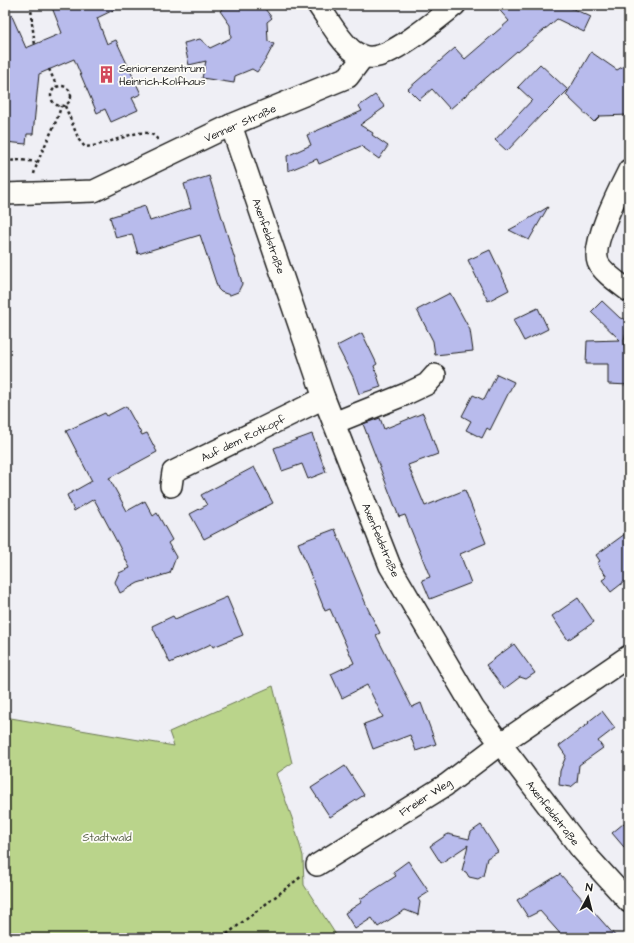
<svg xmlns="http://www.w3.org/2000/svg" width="634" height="943" font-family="'Architects Daughter',sans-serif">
  <rect width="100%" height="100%" fill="#efeff5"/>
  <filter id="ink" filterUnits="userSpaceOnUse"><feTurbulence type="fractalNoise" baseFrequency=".025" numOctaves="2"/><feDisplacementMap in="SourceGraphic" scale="8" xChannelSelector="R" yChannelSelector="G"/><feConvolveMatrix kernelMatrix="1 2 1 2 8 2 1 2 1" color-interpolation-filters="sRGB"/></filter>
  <g filter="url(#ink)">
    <path fill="#bad48b" stroke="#6b7854" d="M273,686L292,763L276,774L292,818L303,856L304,885L338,938H5V717L174,746L169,732Z"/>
    <g fill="#b8bbec" stroke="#1c1c1c">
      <path d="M5,5H7L26,48L62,33L51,5H124L97,18L107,44L116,40L141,94L132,98L138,110L111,122L105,109L97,113L74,59L39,74L33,134H27L26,144L5,142Z"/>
      <path d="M228,5H262L272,18L267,22L268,41L274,44L266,59L257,72L252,69L235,76L234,83L202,78L206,61L189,65L184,43L200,39L210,48L231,38L230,25L220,11Z"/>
      <path d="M495,5H565L591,17L584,32L557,19L518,52L517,51L450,109L432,89L419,100L408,89L455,48L465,59L509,21Z"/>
      <path d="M591,52L617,70L629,63V115L600,116L594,122L566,95Z"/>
      <path d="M540,64L568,90L545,113L544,112L507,151L495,140L532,100L518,87Z"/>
      <path d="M375,95L385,107L360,125L373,133L372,135L388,146L379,159L361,146L319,164L317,159L288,171L287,156L311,145L307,135L362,111L359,106Z"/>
      <path d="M209,176L241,279L242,284L238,292L230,295L221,292L218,289L200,235L138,254L132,234L116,238L110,217L145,206L150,221L191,208L184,184Z"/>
      <path d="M548,207L529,240L509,230L522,223Z"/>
      <path d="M490,250L509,290L488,301L468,260Z"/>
      <path d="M450,293L470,330L473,351L435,355L433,341L417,310Z"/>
      <path d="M602,301L620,318L628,320L624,340L625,352H629V385L608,384V364H586L587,341L620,340L591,312Z"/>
      <path d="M538,308L548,329L524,341L513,320Z"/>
      <path d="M362,333L377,364L374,366L381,387L359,394L353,377L337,346Z"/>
      <path d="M497,374L514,382L490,430L487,428L482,438L466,430L471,421L462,416L473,395L484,400Z"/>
      <path d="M126,406L142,435L147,433L157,452L109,478L127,511L145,501L153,516L157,513L172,540L168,543L176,557L170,573L138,583L120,593L115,582L119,573L130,568L117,542L94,499L74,511L67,495L92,481L66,431L105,413L107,416Z"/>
      <path d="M423,413L438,454L408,465L425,506L465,490L486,543L460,554L471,583L430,599L422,580L430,577L405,515L399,517L363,424L380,418L384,429Z"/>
      <path d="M312,434L326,472L308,479L302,464L282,471L274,448Z"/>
      <path d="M254,467L273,503L204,539L190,514L207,505L201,495Z"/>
      <path d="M335,529L368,609L380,633L376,635L412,707L421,703L436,744L416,751L410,735L373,749L364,724L383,717L367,685L342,698L331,674L354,663L330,609L325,611L298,543Z"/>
      <path d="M629,531V578L611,592L602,580L607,577L597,563L600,561L596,555Z"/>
      <path d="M227,597L243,635L213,647L211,644L170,663L152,626L173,616L175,619Z"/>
      <path d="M578,598L594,622L568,640L552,616Z"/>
      <path d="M514,644L535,673L526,679L520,677L504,689L486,665Z"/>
      <path d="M602,711L615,728L598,741L603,748L579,765L577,782L571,787L559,785L560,771L566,756L559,746L589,723L588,722Z"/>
      <path d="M345,766L364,795L330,817L311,788Z"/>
      <path d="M629,819V853L612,833Z"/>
      <path d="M481,825L498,852L487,858L483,876L478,879L469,877L466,872L462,871L468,845L441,863L430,846L448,834L469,839L471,832Z"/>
      <path d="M408,861L429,892L418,899L420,902L418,915L405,910L378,927L372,918L355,929L345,913L362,902L360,899L396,876L393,872Z"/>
      <path d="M560,874L593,911L617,938H564L540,911L528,917L517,900Z"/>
    </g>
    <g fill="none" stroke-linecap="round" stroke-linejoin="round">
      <defs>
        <g id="minor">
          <path d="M318,5C328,19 340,41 353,51C359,55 366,58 373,57C395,55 437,19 455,5"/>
          <path d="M231,125L324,398L390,566L474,709L581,849L629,902"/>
          <path d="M629,170C620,188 591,244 598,262C602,272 620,284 629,291"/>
          <path d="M5,194L94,191L231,125L348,77L363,57"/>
          <path d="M334,423L406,394L427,384L435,375"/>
          <path d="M171,486L173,472L324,398"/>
          <path d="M317,865L446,785L500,744L629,656"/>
        </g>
      </defs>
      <use href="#minor" stroke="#1c1c1c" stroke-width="24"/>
      <g stroke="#1c1c1c" stroke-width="2.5" stroke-dasharray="3 3" stroke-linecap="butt">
        <path d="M31,5L32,23L35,45"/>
        <path d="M612,5L629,13"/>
        <path d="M49,69L57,87"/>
        <circle cx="61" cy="96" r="10"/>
        <path d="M65,106L79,140L85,147L93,146C100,144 107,143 114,140C127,137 148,125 158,140"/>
        <path d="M5,161L21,160L37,162"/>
        <path d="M34,174C40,150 55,130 61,106"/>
        <path d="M222,938L302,876"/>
      </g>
      <use href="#minor" stroke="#fdfcf7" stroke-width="21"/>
    </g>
  </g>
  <defs>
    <symbol id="building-bare" viewBox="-9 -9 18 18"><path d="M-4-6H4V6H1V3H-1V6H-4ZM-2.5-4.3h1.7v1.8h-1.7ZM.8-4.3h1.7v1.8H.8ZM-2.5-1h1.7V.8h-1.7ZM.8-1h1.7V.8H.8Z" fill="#d1495b" stroke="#fdfcf7" stroke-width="2.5" paint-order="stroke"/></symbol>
  </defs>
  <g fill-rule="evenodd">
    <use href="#building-bare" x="94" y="62" width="25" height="25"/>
  </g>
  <g text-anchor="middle" stroke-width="3.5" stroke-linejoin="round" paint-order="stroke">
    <g font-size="11" fill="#1c1c1c" stroke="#fdfcf7" text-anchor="start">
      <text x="119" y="72">Seniorenzentrum<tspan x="119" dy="13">Heinrich-Kolfhaus</tspan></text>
    </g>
    <g font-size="11" fill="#1c1c1c" stroke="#fdfcf7">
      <text transform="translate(240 123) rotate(-24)" y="4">Venner Straße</text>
      <text transform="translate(269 236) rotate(71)" y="4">Axenfeldstraße</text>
      <text transform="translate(243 438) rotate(-26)" y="4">Auf dem Rotkopf</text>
      <text transform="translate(381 540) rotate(67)" y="4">Axenfeldstraße</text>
      <text transform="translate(425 797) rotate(-33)" y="4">Freier Weg</text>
      <text transform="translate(553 813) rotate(52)" y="4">Axenfeldstraße</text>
    </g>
    <g font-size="11" fill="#535c43" stroke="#fdfcf7">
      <text x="107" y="841">Stadtwald</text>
    </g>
  </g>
  <rect width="634" height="943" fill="none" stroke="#fdfcf7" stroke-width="20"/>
  <rect x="10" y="10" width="614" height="923" fill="none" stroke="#1c1c1c" stroke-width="1.5" filter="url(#ink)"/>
  <g transform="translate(588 897) rotate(7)" stroke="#fdfcf7" stroke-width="3" paint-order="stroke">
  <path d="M0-3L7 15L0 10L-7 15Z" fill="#1c1c1c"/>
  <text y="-6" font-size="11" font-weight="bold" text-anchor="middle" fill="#1c1c1c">N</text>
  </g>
</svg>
